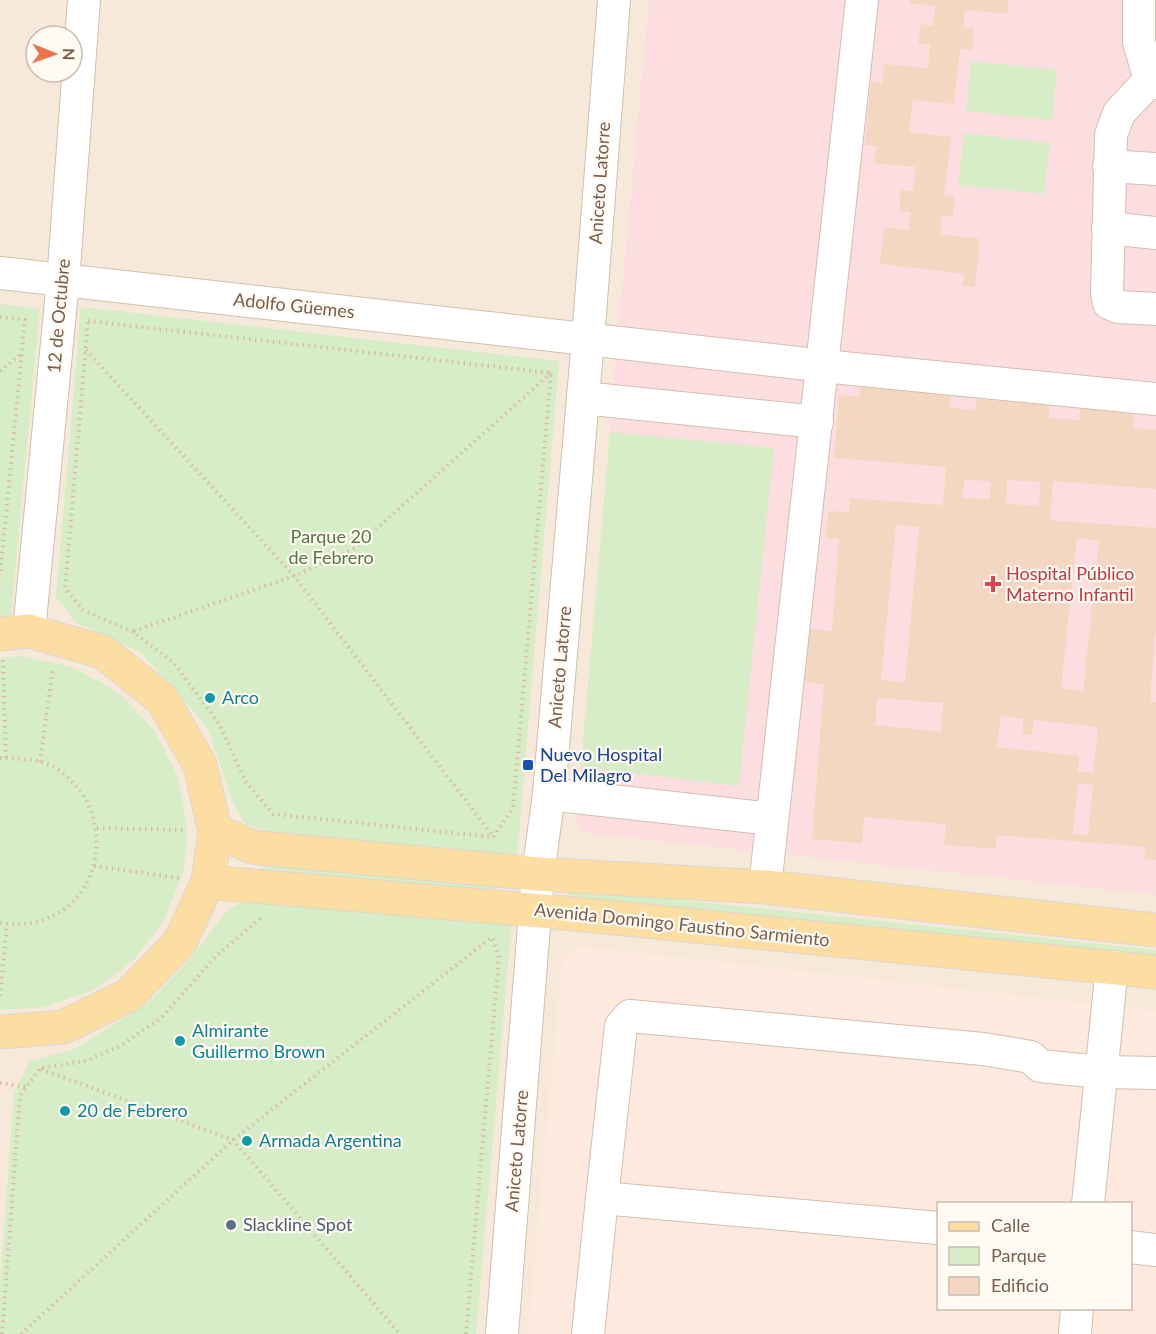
<svg xmlns="http://www.w3.org/2000/svg" width="1156" height="1334" font-family="Lato,sans-serif">
  <rect width="100%" height="100%" fill="#fdf7eb"/>
  <path fill="#f6e9d9" fill-rule="evenodd" d="M0,0H1156V1334H0ZM36,36H72V72H36ZM938,1204H1130V1308H938Z"/>
  <path fill="#fee9df" fill-rule="evenodd" d="M580,946L1156,1011V1334H528L562,962ZM938,1204H1130V1308H938Z"/>
  <path fill="#fcdee0" d="M649,0H1156V895L585,833L576,821L610,432V420Z"/>
  <g fill="#d6edc8">
    <path d="M971,61L1057,70L1052,120L966,111Z"/>
    <path d="M964,133L1050,143L1044,194L958,185Z"/>
    <path d="M0,304L40,309L11,615L0,617Z"/>
    <path d="M81,307L559,361L517,857L271,833L244,823L231,797L208,729L177,692L140,652L77,623L56,597Z"/>
    <path d="M610,432L774,448L739,786L581,767Z"/>
    <path d="M21,656L72,667L118,692L154,730L178,777L187,828L186,850L183,872L164,920L134,960L93,990L45,1007L0,1010V658Z"/>
    <path d="M263,862L496,883L495,893L262,872Z"/>
    <path d="M568,888L1156,950V961L567,899Z"/>
    <path d="M252,898L512,919L476,1334H0V1284L14,1093L30,1061L75,1049L148,1003L191,958L228,909Z"/>
  </g>
  <g fill="#f4d7c1" fill-rule="evenodd">
    <path d="M910,0H1009L1007,14L965,10L963,28L974,29L972,50L960,49L954,104L913,100L909,132L951,137L944,195L955,196L953,216L942,215L940,234L980,239L975,287L963,286L964,274L880,264L884,227L909,230L911,212L899,211L901,190L913,191L916,167L874,163L876,146L865,145L871,82L882,83L884,64L928,68L930,45L918,43L921,24L933,26L935,6L910,3Z"/>
    <path d="M860,386L951,393L950,408L975,410L976,399L1050,405L1049,418L1079,420L1080,409L1134,413L1133,428L1156,430V489L1053,481L1050,520L1156,528V628L1150,702H1156V860L1144,859L1145,847L997,835L996,849L944,845L946,824L864,817L862,843L812,839L824,684L792,681L796,628L832,631L839,539L826,538L828,511L849,512L850,498L943,505L946,467L834,458L839,395L860,397ZM964,480L991,481L990,499L963,498ZM1007,480L1040,482L1039,506L1006,504ZM896,525L919,527L905,683L881,680ZM1077,538L1099,541L1083,691L1061,689ZM877,698L943,703L941,732L875,725ZM1001,716L1023,719L1022,734L1032,735L1034,720L1098,727L1093,773L1078,771L1079,756L997,747ZM1078,784L1093,785L1088,835L1073,834Z"/>
  </g>
  <g fill="none" stroke-linecap="round" stroke-linejoin="round">
    <defs>
      <g id="minor">
        <path d="M1139,0V42L1150,80L1156,83"/>
        <path d="M1150,80L1119,113L1111,135L1107,293L1109,303L1118,307L1156,309"/>
        <path d="M1109,166L1156,169"/>
        <path d="M1108,228L1156,233"/>
        <path d="M0,273L843,368L1156,399"/>
        <path d="M583,398L817,422"/>
        <path d="M29,631L63,281L84,0"/>
        <path d="M549,794L772,819"/>
        <path d="M765,887L862,0"/>
        <path d="M602,1198L621,1026L630,1016L983,1049L1031,1057L1040,1066L1101,1072L1156,1073"/>
        <path d="M1088,1204L1112,967"/>
        <path d="M1130,1247L1156,1250"/>
        <path d="M502,1334L538,874L549,794L588,339L614,0"/>
        <path d="M588,1334L602,1198L938,1228"/>
        <path d="M1075,1334L1077,1308"/>
      </g>
      <g id="major">
        <path d="M0,634L29,631L103,652L162,699L200,765L215,831L208,882L180,942L129,995L63,1027L0,1032"/>
        <path d="M215,831L253,847L260,848L538,874L765,887L1156,930"/>
        <path d="M208,882L576,914L1156,972"/>
      </g>
    </defs>
    <use href="#minor" stroke="#d2bfaf" stroke-width="34"/>
    <use href="#major" stroke="#ddd5d0" stroke-width="35"/>
    <g stroke="#dabaa3" stroke-width="4" stroke-dasharray="1.5 4.5" stroke-linecap="butt">
      <path d="M0,317L25,320L0,575"/>
      <path d="M88,321L551,373L513,808L493,837L273,814L246,782L219,724L174,663L133,632L83,610L65,588Z"/>
      <path d="M86,350L294,576L493,836"/>
      <path d="M0,371L21,354"/>
      <path d="M134,631L294,576L355,548L551,373"/>
      <path d="M3,660L6,758"/>
      <path d="M0,758C18,759 33,758 50,765C62,771 73,782 81,792C111,834 97,901 45,919C30,925 16,925 0,923"/>
      <path d="M40,762L53,668"/>
      <path d="M97,828L187,830"/>
      <path d="M94,866L180,878"/>
      <path d="M0,996L7,924"/>
      <path d="M41,1069L233,1140L400,1334"/>
      <path d="M0,1083L26,1087"/>
      <path d="M2,1334L20,1096L40,1068L86,1061L122,1045L162,1017L215,957L262,917"/>
      <path d="M21,1334L233,1140L492,937"/>
      <path d="M466,1334L499,956L491,936"/>
    </g>
    <use href="#minor" stroke="#fff" stroke-width="32"/>
    <use href="#major" stroke="#fddea2" stroke-width="33"/>
  </g>
  <path fill="#e0444e" stroke="#fffaf2" stroke-width="2" d="M990 575h6v6h6v6h-6v6h-6v-6h-6v-6h6z"/>
  <g fill="#0f9aa8" stroke="#fffaf2" stroke-width="2">
    <circle cx="210" cy="698" r="6"/>
    <circle cx="180" cy="1041" r="6"/>
    <circle cx="65" cy="1111" r="6"/>
    <circle cx="247" cy="1141" r="6"/>
  </g>
  <rect fill="#1a4fb4" stroke="#fffaf2" stroke-width="2" x="522" y="759" width="12" height="12" rx="3"/>
  <circle fill="#5c6f8a" stroke="#fffaf2" stroke-width="2" cx="231" cy="1225" r="6"/>
  <g text-anchor="middle" stroke-width="4.5" stroke-linejoin="round" paint-order="stroke">
    <g font-size="18" fill="#7b5e4c" stroke="#fffaf2">
      <text transform="translate(600 183) rotate(-86)" y="6">Aniceto Latorre</text>
      <text transform="translate(294 306) rotate(6)" y="6">Adolfo Güemes</text>
      <text transform="translate(59 316) rotate(-85)" y="6">12 de Octubre</text>
      <text transform="translate(560 667) rotate(-85)" y="6">Aniceto Latorre</text>
      <text transform="translate(682 925) rotate(6)" y="6">Avenida Domingo Faustino Sarmiento</text>
      <text transform="translate(517 1151) rotate(-85)" y="6">Aniceto Latorre</text>
    </g>
    <g font-size="18" fill="#507a40" stroke="#fffaf2">
      <text x="331" y="543">Parque 20<tspan x="331" dy="21">de Febrero</tspan></text>
    </g>
    <g font-size="18" fill="#be3a42" stroke="#fffaf2" text-anchor="start">
      <text x="1006" y="580">Hospital Público<tspan x="1006" dy="21">Materno Infantil</tspan></text>
    </g>
    <g font-size="18" fill="#0d838f" stroke="#fffaf2" text-anchor="start">
      <text x="222" y="704">Arco</text>
      <text x="192" y="1037">Almirante<tspan x="192" dy="21">Guillermo Brown</tspan></text>
      <text x="77" y="1117">20 de Febrero</text>
      <text x="259" y="1147">Armada Argentina</text>
    </g>
    <g font-size="18" fill="#164399" stroke="#fffaf2" text-anchor="start">
      <text x="540" y="761">Nuevo Hospital<tspan x="540" dy="21">Del Milagro</tspan></text>
    </g>
    <g font-size="18" fill="#4e5e75" stroke="#fffaf2" text-anchor="start">
      <text x="243" y="1231">Slackline Spot</text>
    </g>
  </g>
  <rect x="937" y="1202" width="195" height="108" fill="#fffaf2" stroke="#cabcb0" stroke-width="1.5"/>
  <rect x="949" y="1222" width="30" height="9" fill="#fddea2" stroke="#cabcb0" stroke-width="1.5"/>
  <text x="991" y="1232" font-size="18" fill="#7b5e4c">Calle</text>
  <rect x="949" y="1247" width="30" height="18" fill="#d6edc8" stroke="#cabcb0" stroke-width="1.5"/>
  <text x="991" y="1262" font-size="18" fill="#7b5e4c">Parque</text>
  <rect x="949" y="1277" width="30" height="18" fill="#f4d7c1" stroke="#cabcb0" stroke-width="1.5"/>
  <text x="991" y="1292" font-size="18" fill="#7b5e4c">Edificio</text>
  <g transform="translate(54 54) rotate(91)"><circle r="28" fill="#fffaf2" stroke="#cabcb0" stroke-width="1.5"/>
  <path d="M0-4.5L10 22L0 15L-10 22Z" fill="#eb744d"/>
  <text y="-9" font-size="16" font-weight="bold" text-anchor="middle" fill="#7b5e4c">N</text>
  </g>
</svg>
